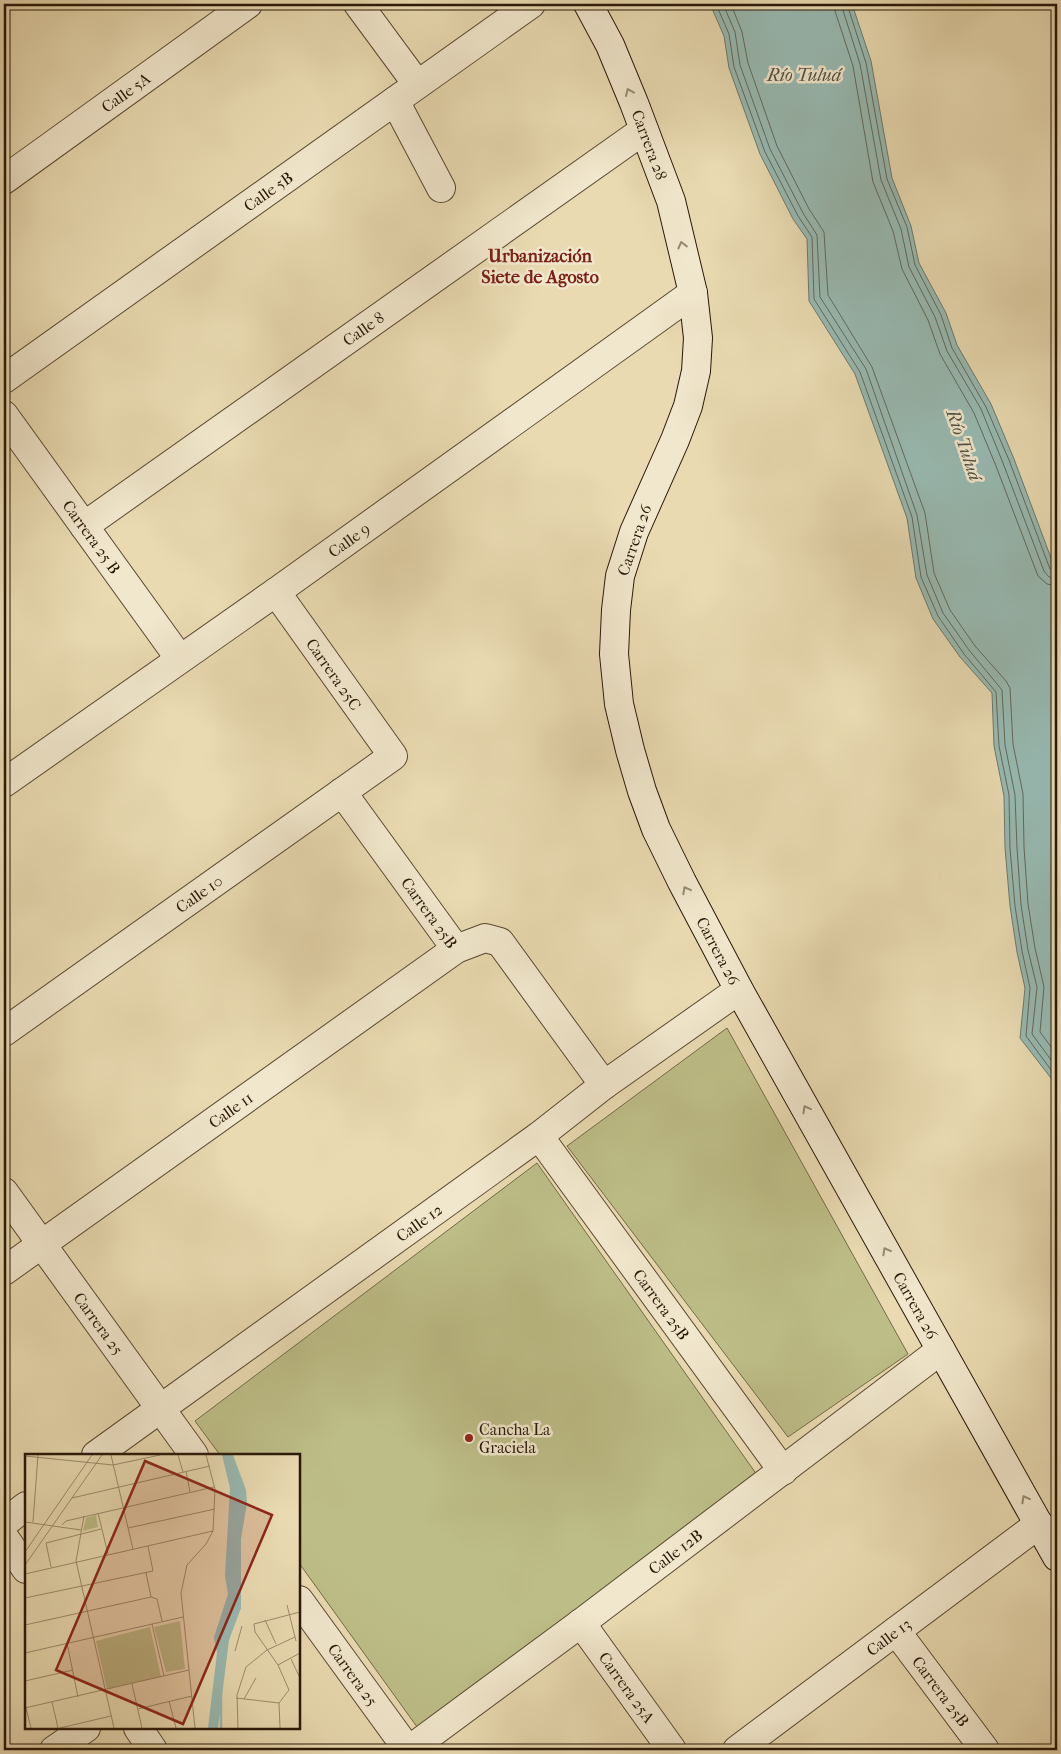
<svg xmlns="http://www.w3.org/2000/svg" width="1061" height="1754" font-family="'IM FELL French Canon',serif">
  <rect width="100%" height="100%" fill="#e9dab1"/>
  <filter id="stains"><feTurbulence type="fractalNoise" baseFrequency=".004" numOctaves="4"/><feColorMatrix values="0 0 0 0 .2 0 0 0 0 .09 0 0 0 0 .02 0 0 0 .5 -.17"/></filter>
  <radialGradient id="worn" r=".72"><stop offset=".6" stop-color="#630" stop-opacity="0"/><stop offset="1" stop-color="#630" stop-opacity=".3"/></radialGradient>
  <g fill="#bdbd87" stroke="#736a48">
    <path d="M727,1028L908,1354L788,1437L567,1146Z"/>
    <path d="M537,1163L762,1482L420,1731L299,1563V1455H220L195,1421Z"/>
  </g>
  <path fill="#98bab2" stroke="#6c796e" d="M710,4H852L871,61L892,178L911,226L919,263L946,313L957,345L991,404L1014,459L1057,574V1094L1054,1082L1020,1038L1025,988L1017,952L1010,906L1005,848L1004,796L994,746L992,693L960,657L933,619L916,578L907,518L855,374L809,301L807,239L793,219L760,154L729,68L724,36Z"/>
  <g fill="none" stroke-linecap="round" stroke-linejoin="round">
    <g stroke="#60695d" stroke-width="1">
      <path d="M716,4L729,34L734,67L765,152L798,216L812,237L814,299L860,372L912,517L921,577L938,616L964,654L996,692L999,746L1009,795L1010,848L1015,906L1022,951L1030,988L1026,1036L1057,1078"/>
      <path d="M723,4L735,32L740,65L770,149L803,213L817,235L820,297L866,369L917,515L927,575L943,613L969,650L1002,690L1005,745L1015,795L1017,848L1021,905L1028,950L1037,987L1032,1034L1057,1068"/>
      <path d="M731,4L742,32L748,63L777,146L809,209L824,232L828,295L872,367L925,513L934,573L950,610L975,646L1006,681L1010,688L1013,744L1023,794L1024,847L1028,904L1035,948L1044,987L1040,1032L1057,1055"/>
      <path d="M834,4L835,11L853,66L873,182L893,231L902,269L928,320L940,354L974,413L996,466L1038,576L1047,584L1057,586"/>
      <path d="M841,4L860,64L881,180L901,229L909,267L935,317L947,351L981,409L1003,463L1044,571L1049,577L1057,579"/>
      <path d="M847,4L866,63L887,179L907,227L915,265L941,315L952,348L986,407L1009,460L1050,569L1053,572H1057"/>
    </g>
    <defs>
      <g id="street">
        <path d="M358,4L417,84"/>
        <path d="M395,101L441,188"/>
        <path id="s1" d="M4,180L248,4"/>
        <path id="s2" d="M4,379L531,4"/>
        <path id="s3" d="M4,415L180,659"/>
        <path id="s4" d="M84,526L644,130"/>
        <path id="s5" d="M4,783L276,592L693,293"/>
        <path id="s6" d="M342,792L456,949L485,938L500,942L604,1085"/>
        <path id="s7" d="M4,1032L393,756L276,592"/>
        <path id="s8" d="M539,1136L783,1471"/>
        <path id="s9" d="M4,1192L194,1455"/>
        <path id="s10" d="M4,1271L456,949"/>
        <path id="s11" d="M96,1455L539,1136L604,1085L739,990"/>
        <path d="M4,1523L26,1506"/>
        <path d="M4,1537L26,1569"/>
        <path id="s12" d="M299,1600L408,1750"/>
        <path id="s13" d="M581,1623L672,1750"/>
        <path id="s14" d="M896,1631L985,1750"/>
        <path d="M138,1728L153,1750"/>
        <path d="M54,1750L86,1728"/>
        <path id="s15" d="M409,1750L581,1623L941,1350"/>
        <path id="s16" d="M737,1750L1039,1524"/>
      </g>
      <g id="secondary">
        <path id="s17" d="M588,4L610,45L634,103L671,201L693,293L698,338L696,371L688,406L675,440L634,532L620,576L616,610L614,654L619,704L630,750L642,791L656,829L682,882L739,990L1057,1557"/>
      </g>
    </defs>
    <use href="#street" stroke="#594832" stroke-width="30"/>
    <use href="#secondary" stroke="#291808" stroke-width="30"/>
    <use href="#street" stroke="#f1e7cc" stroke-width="28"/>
    <use href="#secondary" stroke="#f1e7cc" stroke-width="28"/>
  </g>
  <defs><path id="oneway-chevron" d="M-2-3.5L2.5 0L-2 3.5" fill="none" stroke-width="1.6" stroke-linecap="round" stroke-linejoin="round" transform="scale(1.25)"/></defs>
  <g stroke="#978a74">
    <use href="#oneway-chevron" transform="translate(629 92) rotate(-113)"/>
    <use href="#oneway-chevron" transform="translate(682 245) rotate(-104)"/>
    <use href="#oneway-chevron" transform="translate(686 890) rotate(-118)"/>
    <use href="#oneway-chevron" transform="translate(806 1109) rotate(-119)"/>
    <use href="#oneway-chevron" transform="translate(886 1251) rotate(-119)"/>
    <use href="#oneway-chevron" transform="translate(1025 1499) rotate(-119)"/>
  </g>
  <circle fill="#8f2418" stroke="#f1e7cc" stroke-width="2" cx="469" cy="1438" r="5"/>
  <g text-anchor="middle" stroke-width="5" stroke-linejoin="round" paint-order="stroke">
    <g font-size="16" fill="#291808" stroke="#f1e7cc">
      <text dy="6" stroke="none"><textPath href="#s1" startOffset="150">Calle 5A</textPath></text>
      <text dy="6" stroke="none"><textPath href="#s17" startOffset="154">Carrera 28</textPath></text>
      <text dy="6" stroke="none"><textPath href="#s2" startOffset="324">Calle 5B</textPath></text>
      <text dy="6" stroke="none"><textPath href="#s4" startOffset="342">Calle 8</textPath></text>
      <text dy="6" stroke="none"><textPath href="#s3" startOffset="150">Carrera 25 B</textPath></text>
      <text dy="6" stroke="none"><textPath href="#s5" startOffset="422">Calle 9</textPath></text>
      <text transform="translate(634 540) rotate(-71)" y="6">Carrera 26</text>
      <text transform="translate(334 674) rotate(55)" y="6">Carrera 25C</text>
      <text dy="6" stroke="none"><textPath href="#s7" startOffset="239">Calle 10</textPath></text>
      <text dy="6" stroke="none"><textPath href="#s6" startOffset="149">Carrera 25B</textPath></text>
      <text dy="6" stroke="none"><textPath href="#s17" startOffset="1002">Carrera 26</textPath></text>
      <text dy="6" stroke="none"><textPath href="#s10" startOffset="278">Calle 11</textPath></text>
      <text dy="6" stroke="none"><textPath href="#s11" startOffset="398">Calle 12</textPath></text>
      <text dy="6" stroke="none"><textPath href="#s8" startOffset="208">Carrera 25B</textPath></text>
      <text dy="6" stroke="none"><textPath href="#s17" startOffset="1408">Carrera 26</textPath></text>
      <text dy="6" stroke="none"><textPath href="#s9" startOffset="162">Carrera 25</textPath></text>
      <text dy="6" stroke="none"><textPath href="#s15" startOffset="332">Calle 12B</textPath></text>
      <text dy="6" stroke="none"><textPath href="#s16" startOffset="189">Calle 13</textPath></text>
      <text dy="6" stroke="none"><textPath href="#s12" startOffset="92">Carrera 25</textPath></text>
      <text dy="6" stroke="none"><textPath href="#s13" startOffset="79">Carrera 25A</textPath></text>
      <text dy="6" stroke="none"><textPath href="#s14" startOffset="75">Carrera 25B</textPath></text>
    </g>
    <g font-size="16" fill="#291808" stroke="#f1e7cc" text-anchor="start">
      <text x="479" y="1435">Cancha La<tspan x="479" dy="18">Graciela</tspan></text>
    </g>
    <g font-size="18" font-style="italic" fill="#505144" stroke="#f1e7cc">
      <text x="804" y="81">Río Tuluá</text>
      <text transform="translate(964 445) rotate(71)" y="6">Río Tuluá</text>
    </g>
    <g font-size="18" font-weight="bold" fill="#7a1f14" stroke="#f1e7cc">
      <text x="540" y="262">Urbanización<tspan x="540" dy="21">Siete de Agosto</tspan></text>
    </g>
  </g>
  <g transform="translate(25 1454)">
    <rect width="275" height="275" fill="#e9dab1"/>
    <path d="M71,61L73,73L58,77L61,64ZM155,167L160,215L141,218L129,173ZM125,173L136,223L82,235L71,187Z" fill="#bdbd87"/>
    <path d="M197,1H208L221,36L222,49L216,85V154L204,186L193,274H183L192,199L189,183L203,140L200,122L205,34Z" fill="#98bab2"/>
    <path fill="none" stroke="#98bab2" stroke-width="2.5" d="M196,274V232"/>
    <path fill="none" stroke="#9c8c6d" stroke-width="1" d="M86,1L108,95M153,1L158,18M0,2L88,11L135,1M161,17L165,38M47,44L185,12M73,59L83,100M59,62L51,107L89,274M0,68L56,76M8,68L13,1M37,71L41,67L189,33M103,74L190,55M0,98L67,1M0,111L77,1M26,113L21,89L76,75M121,119L126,143L132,145L137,167M0,120L188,77M0,144L128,117L123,92M262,151L271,187M240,166L251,190M127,170L139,222M0,171L126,143M42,189L53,243M210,197L217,172M0,199L158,163M266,205L275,224M253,211L275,199M0,227L48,216M107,230L117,274M264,236L253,211L230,178L229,170L275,158M211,244L254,249M219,245L231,224M144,247L151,274M27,248L33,274M0,250L6,274M0,254L164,216M113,255L167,242M35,274L86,262M170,274L156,139L162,111L181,90L188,77L190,35L181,1M213,274L212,241L221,213L242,196L270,183M255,274L254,249L264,236"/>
    <path fill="#8f2418" fill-opacity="0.15" stroke="#8f2418" stroke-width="2.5" d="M120,7L247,61L158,270L31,216Z"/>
    <rect width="275" height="275" fill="none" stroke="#291808" stroke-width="2.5"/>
  </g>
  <rect width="1061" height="1754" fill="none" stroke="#e9dab1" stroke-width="20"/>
  <rect x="5" y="5" width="1051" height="1744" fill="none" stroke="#291808" stroke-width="2.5"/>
  <rect x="10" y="10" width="1041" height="1734" fill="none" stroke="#291808"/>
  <rect width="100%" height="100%" filter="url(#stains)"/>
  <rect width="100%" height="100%" fill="url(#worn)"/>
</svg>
